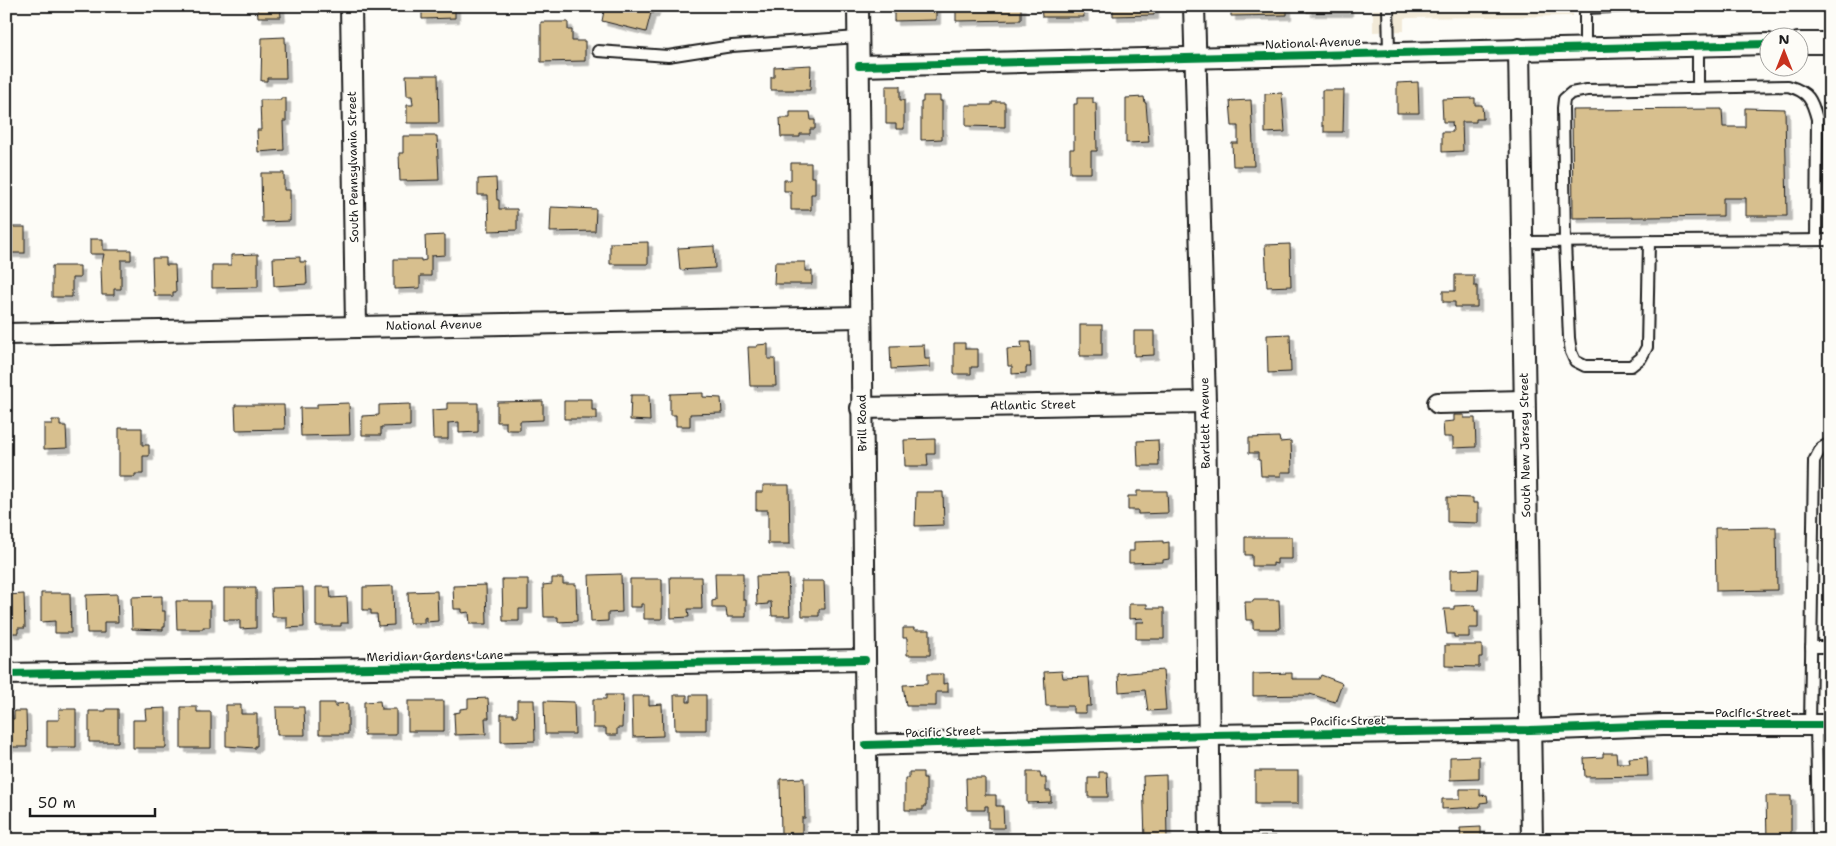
<svg xmlns="http://www.w3.org/2000/svg" width="1836" height="846" font-family="'Shantell Sans',sans-serif">
  <defs>
    <filter id="shadow"><feDropShadow dx="4.5" dy="4.5" stdDeviation="0" flood-color="#0004"/></filter>
  </defs>
  <rect width="100%" height="100%" fill="#fdfcf7"/>
  <filter id="ink" filterUnits="userSpaceOnUse"><feTurbulence type="fractalNoise" baseFrequency=".02" numOctaves="2"/><feDisplacementMap in="SourceGraphic" scale="10" xChannelSelector="R" yChannelSelector="G"/><feConvolveMatrix kernelMatrix="1 2 1 2 8 2 1 2 1" color-interpolation-filters="sRGB"/></filter>
  <g filter="url(#ink)">
    <path fill="#f2ead8" d="M1373,6H1573V16L1404,18V31L1373,32Z"/>
    <g fill="#d7bf8e" stroke="#1c1c1c" filter="url(#shadow)">
      <path d="M257,6H280L281,17H258Z"/>
      <path d="M422,6H455V18L422,19Z"/>
      <path d="M605,6H656L654,13H651L646,32L602,21Z"/>
      <path d="M894,6H936V20L894,21Z"/>
      <path d="M956,6H1021V20L956,21Z"/>
      <path d="M1041,6H1083L1084,17H1042Z"/>
      <path d="M1113,6H1154V15L1113,16Z"/>
      <path d="M1231,6H1287V15L1231,16Z"/>
      <rect x="1307" y="6" width="41" height="6"/>
      <path d="M541,22H568V30H572V41H585V61L541,62Z"/>
      <path d="M285,37L286,78H267V81H261L262,38Z"/>
      <path d="M811,65L810,90H771V77H774V67Z"/>
      <path d="M406,75H438L439,123H407V105H413L412,96H407Z"/>
      <path d="M1418,82L1419,113H1397V83Z"/>
      <path d="M886,86H900V100H904V129H896V124H886Z"/>
      <path d="M1322,90H1344L1343,132H1324V126H1322Z"/>
      <path d="M1282,93L1285,132L1265,133V94Z"/>
      <path d="M923,96H940V101H942V139L921,140V102H923Z"/>
      <path d="M1144,97L1145,103H1146L1149,142L1126,143V98Z"/>
      <path d="M281,98H286V121H283L284,150L258,152L257,130H261L260,100H281Z"/>
      <path d="M1077,98H1093V103H1096L1097,151H1091V173H1070V149H1074V104H1077Z"/>
      <path d="M1475,98V105H1482L1483,119H1476V122H1462L1463,151L1442,152V132H1453L1452,122H1443L1442,99Z"/>
      <path d="M1251,100L1254,166H1233L1232,143H1238V126H1232L1230,101Z"/>
      <path d="M992,102H1005V127L966,126V105H992Z"/>
      <path d="M1745,108L1785,109L1787,216H1746V198H1723V216L1573,218L1572,110L1722,109L1723,127H1745Z"/>
      <path d="M790,112H810L811,120H815V129H810V134H800V137H781L780,118H790Z"/>
      <path d="M403,136H437L439,180L400,181L399,153H403Z"/>
      <path d="M791,163H811V177H815V194H811V210H791V191H784V180H791Z"/>
      <path d="M261,173H284V190H290V221L262,222Z"/>
      <path d="M496,178L497,200H499V209H517V230L489,231L488,195H478V179Z"/>
      <path d="M551,207L596,209L595,231L550,232Z"/>
      <rect x="6" y="227" width="19" height="26"/>
      <path d="M445,235V255L431,256V276H420V288L394,289V259H421V261L426,260L425,236Z"/>
      <path d="M90,239H103V250H131V260H121V289H114V295H102L101,268L104,254H90Z"/>
      <path d="M648,242V264H610V243Z"/>
      <path d="M1290,244L1291,286L1267,287L1265,245Z"/>
      <path d="M714,246L715,268L680,270L678,248Z"/>
      <path d="M258,254V287L212,288V265H231V255Z"/>
      <path d="M300,257V262H306L307,284L274,286L273,258Z"/>
      <path d="M152,258H166V265H175L176,292H173V296H155V292H153Z"/>
      <path d="M775,262H805V271H812V284H774Z"/>
      <path d="M52,266H80V278H72V297H52Z"/>
      <path d="M1455,275H1474V286H1477V307H1455V302H1443V291H1455Z"/>
      <rect x="1080" y="325" width="22" height="31"/>
      <path d="M1134,331H1154V355L1134,356Z"/>
      <path d="M1290,334L1291,372L1268,373L1267,335Z"/>
      <path d="M1021,342H1030L1031,367H1026V373L1012,374V366H1008L1007,349L1022,348Z"/>
      <path d="M954,343H965V349H978V367H971V374H954Z"/>
      <path d="M768,344V359H775L776,386H750L748,347H757V345Z"/>
      <path d="M924,345L925,359H930V367L891,369L890,346Z"/>
      <path d="M703,393V397L721,398L722,413L690,414V426H676V415H670V394Z"/>
      <path d="M631,395H649L650,421L630,420Z"/>
      <path d="M577,399H592V410H597V419H564V401H577Z"/>
      <path d="M543,401V420L520,421V430H506V422H497V402Z"/>
      <path d="M349,403L350,435L301,436L300,408H317V404Z"/>
      <path d="M447,403H478V432L459,433V422L448,423V439H433L432,410L447,409Z"/>
      <path d="M410,404V426L381,427V435H362V416L379,415V405Z"/>
      <path d="M235,405H284L285,429L236,430Z"/>
      <path d="M1454,415H1464V418H1475L1476,447L1453,448V437H1444L1443,422L1454,421Z"/>
      <path d="M52,420H60V426H66L67,448L44,449V424H52Z"/>
      <path d="M119,428H142V445H149V456H143V474H135V477H119Z"/>
      <path d="M1279,437L1280,442L1291,441L1292,472H1281V476H1261L1260,460H1258V453H1249V438Z"/>
      <path d="M935,439V454H927L928,466H905L904,440Z"/>
      <path d="M1158,440L1159,466H1138L1137,441Z"/>
      <path d="M763,485H789L790,544H768V510H756V492H763Z"/>
      <path d="M1137,491H1167L1168,513L1138,514V510H1128V496H1137Z"/>
      <path d="M916,492H943L944,525L915,526Z"/>
      <path d="M1447,497L1473,498V503H1478V523L1447,522Z"/>
      <path d="M1776,527L1777,590L1716,591L1715,528Z"/>
      <path d="M1245,537H1292V559H1277V564L1273,563V566H1252V555H1245Z"/>
      <path d="M1163,541V543L1169,542V559L1163,560V562L1129,563V551H1134V542Z"/>
      <path d="M1479,569L1478,590H1450V570Z"/>
      <path d="M715,573H743V600H746V617H727L726,608H712V601L716,600Z"/>
      <path d="M621,574L622,612L608,613V621L591,622L589,575Z"/>
      <path d="M788,575L790,616H772L771,602H768V604L757,605L756,576Z"/>
      <path d="M670,577H701L702,609H688L689,617L671,618Z"/>
      <path d="M552,578H563V584H576L577,621L558,622V617H544L543,585L552,584Z"/>
      <path d="M502,579H528V609H519V621H503Z"/>
      <path d="M630,579H662V619H644V604H641V607H630Z"/>
      <path d="M801,581H824L825,609H819V616H802Z"/>
      <path d="M486,585L487,624H470L469,612L462,613V609H454L453,586Z"/>
      <path d="M393,586L394,625L378,626L377,614H371V610H363V587Z"/>
      <path d="M303,587L304,627L287,628V617H272L271,588Z"/>
      <path d="M316,587H330L331,598L347,597L348,623H341V626H316Z"/>
      <path d="M224,588H256V628L240,629V620H224Z"/>
      <path d="M437,591L438,621L426,622V617L424,618V623H409L408,592Z"/>
      <path d="M41,593H70L71,633H55V621L41,622Z"/>
      <path d="M24,594L25,628H18V633H10V631H6V595Z"/>
      <path d="M117,594L118,622H104V633H87L86,595Z"/>
      <path d="M162,596V611H165V627H163V630L132,629L131,597Z"/>
      <path d="M1253,600H1279L1280,629H1253V620H1246L1245,602H1253Z"/>
      <path d="M176,601H210V627H203V629H177Z"/>
      <path d="M1129,604H1147V608H1164V639H1136V622H1144L1143,618L1129,619Z"/>
      <path d="M1475,605V611H1478V628H1469V637H1454V634H1447L1444,609H1454V606Z"/>
      <path d="M903,628H914V630H930V655H907V638H903Z"/>
      <path d="M1445,645H1482V657H1479V667L1445,666Z"/>
      <path d="M1163,670L1166,710L1148,711L1145,690L1119,692L1118,674Z"/>
      <path d="M1062,671L1063,678L1089,677L1091,706H1086V713H1073V706H1046L1044,672Z"/>
      <path d="M1292,673V679H1319L1321,675L1342,683L1335,702L1310,694V695L1253,696V674Z"/>
      <path d="M927,674H943V684L948,683V692H936V706H906L903,685L927,684Z"/>
      <path d="M606,695H623L622,728H617V735H606V728H593V699H606Z"/>
      <path d="M674,695H687V702H690V695H706V730H675Z"/>
      <path d="M632,696H649V705L662,704L663,736L633,737Z"/>
      <path d="M488,698L489,718H485L486,734L455,735L454,713L460,712V709L468,708V699Z"/>
      <path d="M517,700H534L535,741L501,742V714H513V716H517Z"/>
      <path d="M380,701L381,709H396V735H364V702Z"/>
      <rect x="408" y="701" width="36" height="30"/>
      <path d="M544,701L574,702L575,734H545Z"/>
      <path d="M319,703H335V707H337V704L348,703V734H319Z"/>
      <path d="M226,705H241V714H257V746H255V748L226,746Z"/>
      <path d="M181,707H197V712H211V748H181Z"/>
      <path d="M276,707H304L305,735H277Z"/>
      <path d="M166,708V748H133V720H146L145,709Z"/>
      <path d="M59,709H76V747H47V720H59Z"/>
      <path d="M106,709H118V742H89V711H106Z"/>
      <path d="M6,711H12V719H14V711H26L27,747H6Z"/>
      <path d="M1603,753H1616L1617,763H1630L1629,758L1647,757L1648,776L1585,777L1584,758L1603,757Z"/>
      <path d="M1479,756V779L1450,780V757Z"/>
      <rect x="1255" y="771" width="43" height="33"/>
      <path d="M909,772H923V778H926V806H923V810H905V778H909Z"/>
      <path d="M1027,772H1040L1041,778H1046V791H1051V802L1027,803Z"/>
      <path d="M1099,772H1107L1108,797H1088V778H1099Z"/>
      <path d="M1166,775L1167,840H1145L1143,776Z"/>
      <path d="M804,778L805,818H802V833L781,834L780,779Z"/>
      <path d="M966,778H985V795H996V806H1003L1004,828H988V806H985V810H967Z"/>
      <path d="M1460,789H1480V796L1487,795L1488,802L1480,803V807L1442,809V799H1460Z"/>
      <path d="M1766,796H1791V840H1767Z"/>
      <path d="M1481,827V837H1486V840H1461L1460,828Z"/>
      <path d="M1276,836V840H1255V837Z"/>
    </g>
    <g fill="none" stroke-linecap="round" stroke-linejoin="round">
      <defs>
        <g id="service">
          <path d="M1388,6L1389,52"/>
          <path d="M1585,6V48"/>
          <path d="M1585,8L1637,6"/>
          <path d="M1698,46V88"/>
          <path d="M598,51L668,56L732,46L858,37"/>
          <path d="M1649,241L1647,347L1641,358L1631,366H1585L1575,361L1571,352L1569,338L1565,241L1563,108L1564,99L1571,93L1587,90L1788,86C1809,92 1812,100 1817,119L1816,240"/>
          <path d="M1522,242L1830,240"/>
          <path d="M1811,647H1830"/>
          <path d="M1810,725L1814,461L1821,448L1830,443"/>
          <path d="M1816,725L1818,834"/>
        </g>
        <g id="minor">
          <path d="M351,6L356,327"/>
          <path d="M858,6L867,840"/>
          <path d="M1194,6L1205,402L1210,840"/>
          <path d="M1798,43H1830"/>
          <path d="M1519,49L1532,840"/>
          <path d="M859,66L1768,44"/>
          <path d="M6,334L861,317"/>
          <path d="M1438,403L1524,401"/>
          <path d="M861,408L1205,402"/>
          <path d="M6,674L865,660"/>
          <path d="M866,745L1209,735L1530,730L1662,725H1830"/>
        </g>
      </defs>
      <use href="#service" stroke="#1c1c1c" stroke-width="14"/>
      <use href="#minor" stroke="#1c1c1c" stroke-width="24"/>
      <use href="#service" stroke="#fdfcf7" stroke-width="10"/>
      <use href="#minor" stroke="#fdfcf7" stroke-width="20"/>
      <defs>
        <g id="cycleway">
          <path d="M859,66L1768,44"/>
          <path d="M6,674L865,660"/>
          <path d="M866,745L1209,735L1530,730L1662,725H1830"/>
        </g>
      </defs>
      <use href="#cycleway" stroke="#fdfcf7" stroke-width="11"/>
      <use href="#cycleway" stroke="#00873e" stroke-width="8"/>
    </g>
  </g>
  <g text-anchor="middle" stroke-width="4" stroke-linejoin="round" paint-order="stroke">
    <g font-size="12" fill="#1c1c1c" stroke="#fdfcf7">
      <text transform="translate(1313 43) rotate(-2)" y="4">National Avenue</text>
      <text transform="translate(353 167) rotate(-91)" y="4">South Pennsylvania Street</text>
      <text transform="translate(434 325) rotate(-1)" y="4">National Avenue</text>
      <text transform="translate(1033 405) rotate(-1)" y="4">Atlantic Street</text>
      <text transform="translate(862 423) rotate(-91)" y="4">Brill Road</text>
      <text transform="translate(1205 423) rotate(-91)" y="4">Bartlett Avenue</text>
      <text transform="translate(1525 445) rotate(-91)" y="4">South New Jersey Street</text>
      <text transform="translate(435 656) rotate(-1)" y="4">Meridian Gardens Lane</text>
      <text x="1753" y="717">Pacific Street</text>
      <text transform="translate(1348 721) rotate(-1)" y="4">Pacific Street</text>
      <text transform="translate(943 732) rotate(-2)" y="4">Pacific Street</text>
    </g>
  </g>
  <rect width="1836" height="846" fill="none" stroke="#fdfcf7" stroke-width="25"/>
  <rect x="12" y="12" width="1811" height="821" fill="none" stroke="#1c1c1c" stroke-width="2" filter="url(#ink)"/>
  <g transform="translate(1784 52)"><circle r="24" fill="#fdfcf7" stroke="#a3a29f"/>
  <path d="M0-4L9 19L0 12L-9 19Z" fill="#c8321e"/>
  <text y="-8" font-size="14" font-weight="bold" text-anchor="middle" fill="#1c1c1c">N</text>
  </g>
  <path d="M30 808v8h125v-8" fill="none" stroke="#1c1c1c" stroke-width="2.5"/>
  <text x="38" y="808" font-size="15" fill="#1c1c1c" stroke="#fdfcf7" stroke-width="4" paint-order="stroke">50 m</text>
</svg>
